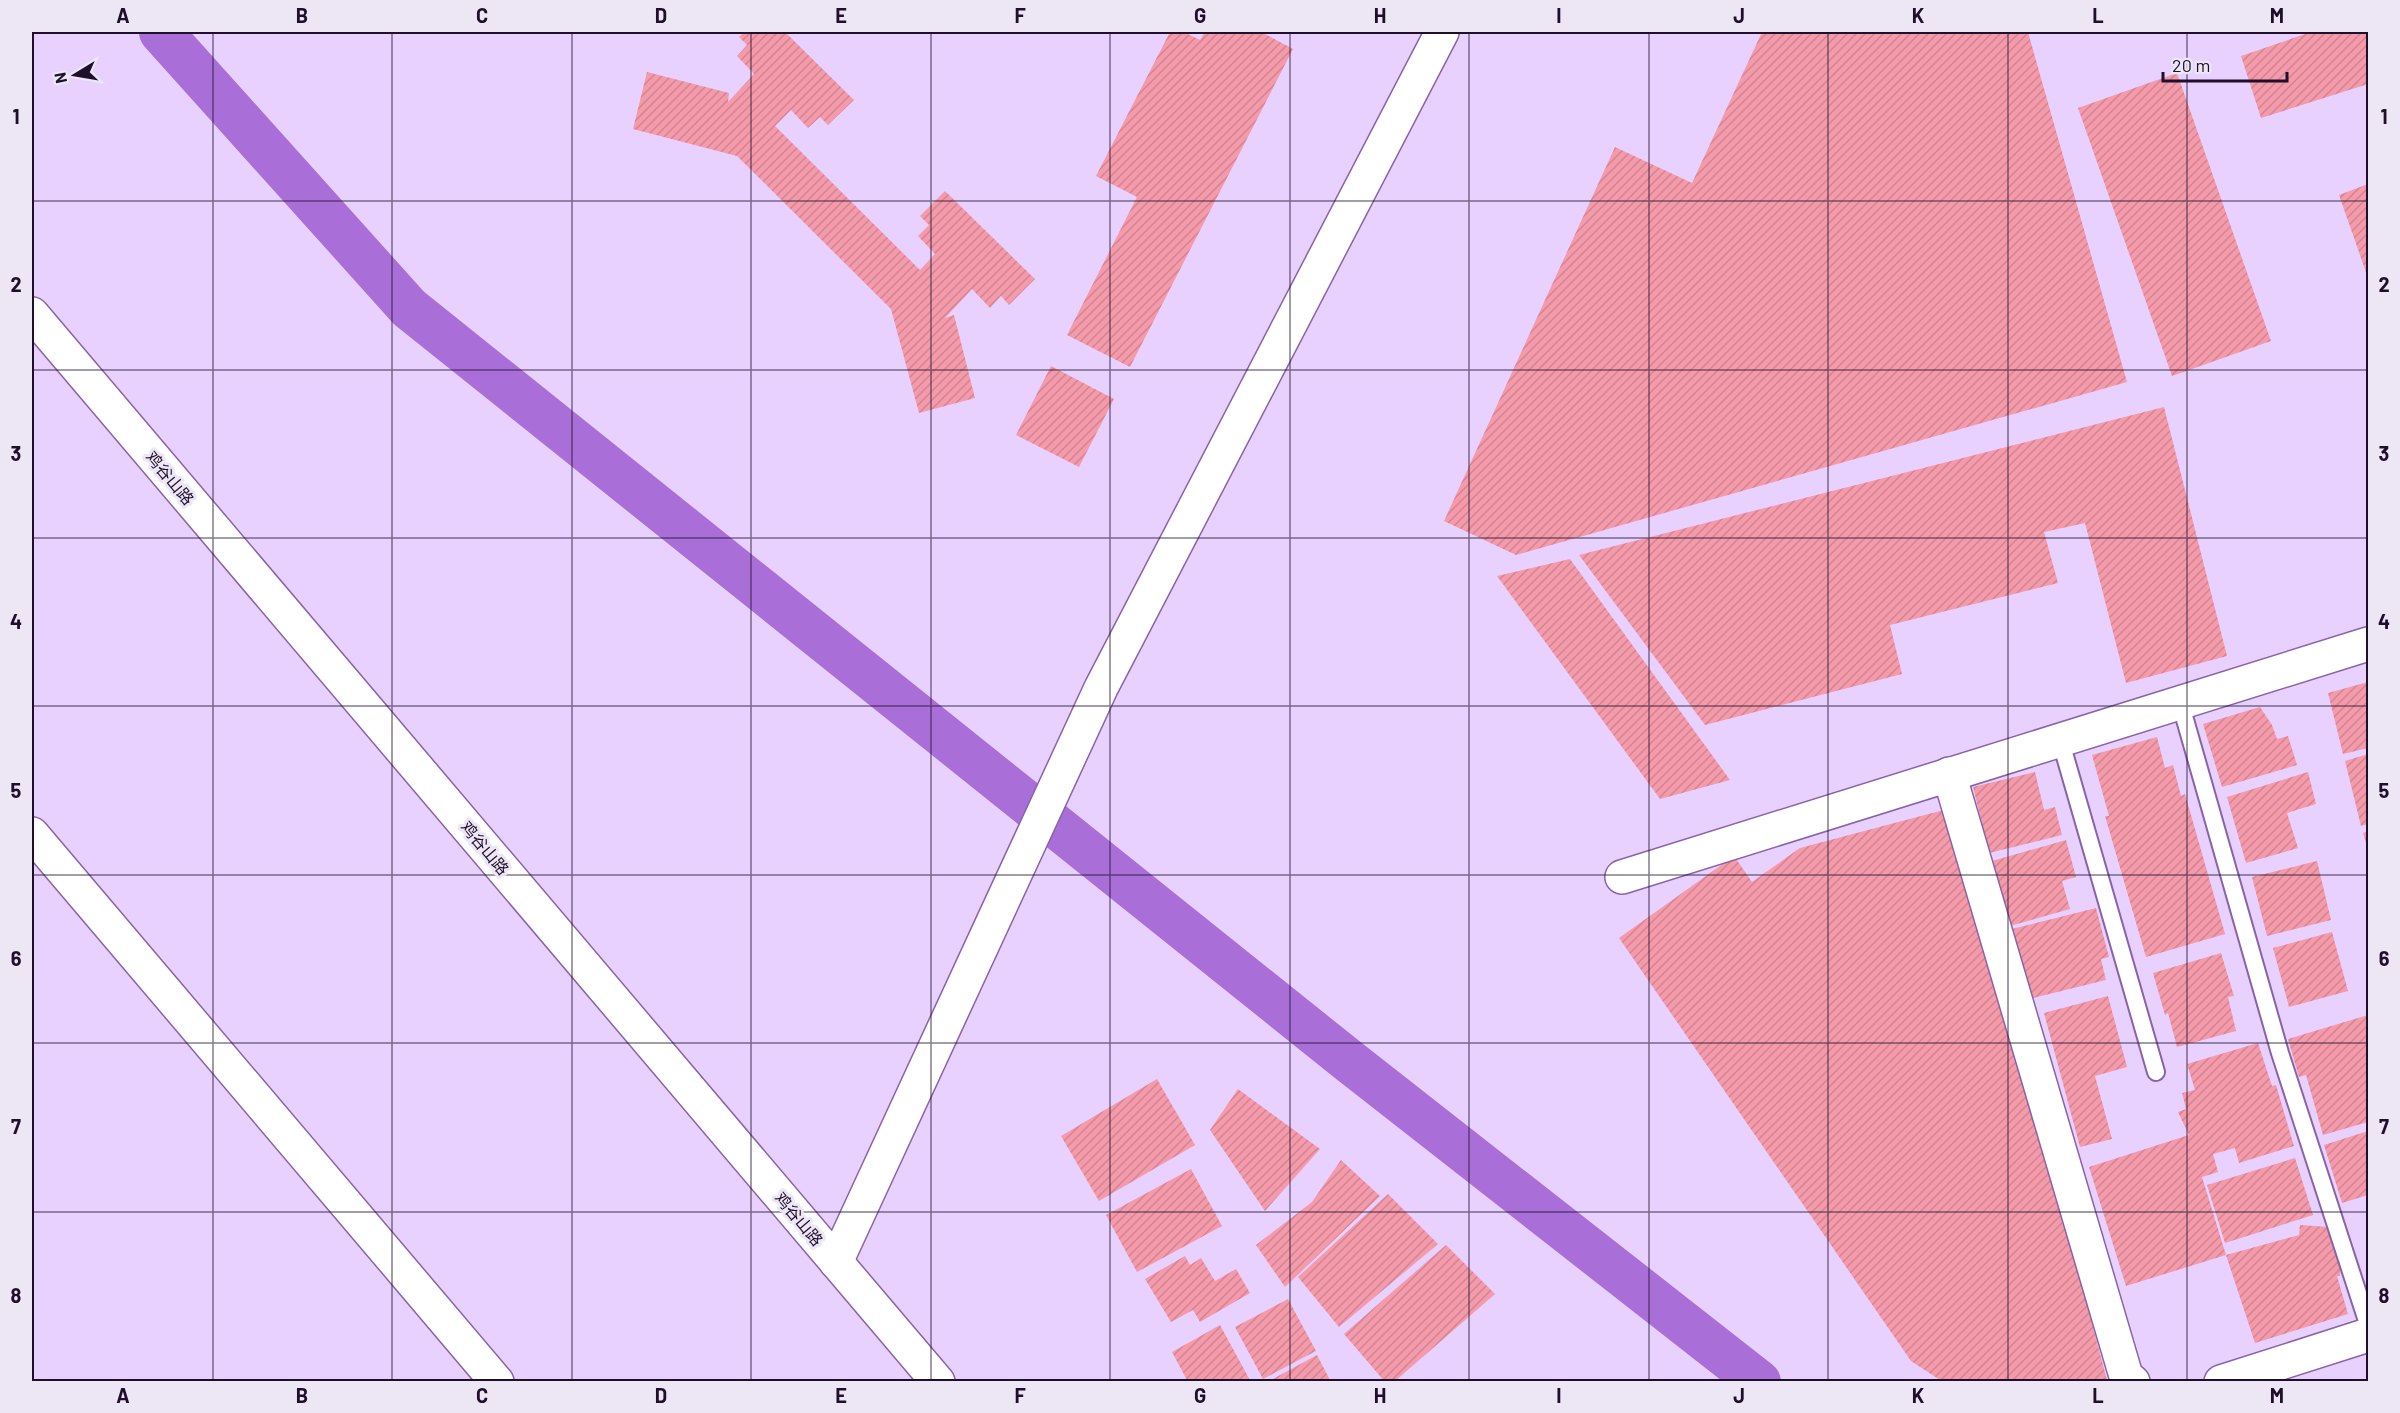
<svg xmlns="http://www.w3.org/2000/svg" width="2400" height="1413" font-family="Barlow,'Noto Sans SC',sans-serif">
  <defs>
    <pattern id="building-hatch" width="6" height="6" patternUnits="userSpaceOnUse" patternTransform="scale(1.5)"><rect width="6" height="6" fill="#f49aaa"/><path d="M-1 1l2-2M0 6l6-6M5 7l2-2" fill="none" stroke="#d18492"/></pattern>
  </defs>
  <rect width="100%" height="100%" fill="#e8d1fe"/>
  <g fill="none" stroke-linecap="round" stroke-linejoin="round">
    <path stroke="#aa6ed8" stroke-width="44" d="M161,32L409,308L1349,1061L1759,1382"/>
  </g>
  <g fill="url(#building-hatch)">
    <path d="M744,32H785L854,100L828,125L820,117L808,128L791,110L775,126L920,270L935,254L918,236L929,225L920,216L945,191L1035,279L1009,305L1001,296L990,308L972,289L945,318L954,315L975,398L919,413L891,309L737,156L633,129L647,72L729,93L728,102L754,74L737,56L747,45L739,37Z"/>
    <path d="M1170,32H1184L1200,40L1205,32H1261L1293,49L1130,367L1067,335L1137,197L1096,176Z"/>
    <path d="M1762,32H2028L2127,382L1516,555L1444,521L1615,147L1692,183Z"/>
    <path d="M2311,32H2368V84L2261,118L2241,56Z"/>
    <path d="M2177,73L2271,341L2172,376L2078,108Z"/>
    <path d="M2368,184V278L2339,195Z"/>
    <path d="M1051,366L1114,399L1079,467L1016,435Z"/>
    <path d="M2164,407L2227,656L2126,683L2085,523L2044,532L2058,583L1890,625L1902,674L1705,725L1579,555Z"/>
    <path d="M1570,559L1730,780L1660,799L1497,576Z"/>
    <path d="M2368,682V748L2343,754L2328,693Z"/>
    <path d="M2260,707L2272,725L2277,739L2288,736L2297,765L2222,787L2203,724Z"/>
    <path d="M2157,737L2165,768L2173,765L2181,796L2185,794L2225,934L2146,957L2105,816H2109L2092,755Z"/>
    <path d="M2368,754V824L2361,826L2345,761Z"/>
    <path d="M2035,772L2044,810L2055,807L2062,835L1989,853L1973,787Z"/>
    <path d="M2308,772L2316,804L2287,813L2298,848L2246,863L2227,797Z"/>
    <path d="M1955,807L2107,1380L2102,1382H1943L1911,1361L1619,938L1734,856L1752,882L1800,848Z"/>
    <path d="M2368,831V850L2363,833Z"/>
    <path d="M2066,840L2076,877L2062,881L2070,909L2010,926L1992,861Z"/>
    <path d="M2317,861L2331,920L2267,936L2252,877Z"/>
    <path d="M2096,908L2109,957L2101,959L2106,980L2029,999L2012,929Z"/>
    <path d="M2332,932L2348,991L2289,1007L2273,948Z"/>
    <path d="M2221,953L2234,996L2228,997L2236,1031L2177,1047L2168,1013L2165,1015L2153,973Z"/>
    <path d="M2108,996L2127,1067L2095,1076L2112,1139L2080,1147L2044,1013Z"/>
    <path d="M2368,1015V1122L2323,1135L2306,1075L2299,1077L2288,1039Z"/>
    <path d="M2258,1043L2272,1086L2276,1085L2294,1146L2239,1163L2235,1148L2213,1154L2218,1172L2202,1177L2226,1255L2126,1286L2089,1167L2189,1135L2178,1112L2186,1109L2182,1093L2195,1090L2187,1064Z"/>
    <path d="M1157,1079L1195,1145L1099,1201L1061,1136Z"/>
    <path d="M1238,1089L1320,1149L1265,1211L1210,1130Z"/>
    <path d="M2368,1131V1195L2342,1203L2324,1145Z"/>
    <path d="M2295,1158L2313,1215L2225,1243L2207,1185Z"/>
    <path d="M1341,1160L1380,1196L1285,1287L1256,1245L1312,1202Z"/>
    <path d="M1191,1169L1222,1226L1137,1272L1106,1215Z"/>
    <path d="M1388,1194L1438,1244L1339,1327L1298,1277Z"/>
    <path d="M2300,1225L2343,1228L2340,1276H2337L2348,1314L2255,1343L2226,1255L2299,1235Z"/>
    <path d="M1446,1245L1495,1294L1394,1382H1385L1344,1334Z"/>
    <path d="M1185,1256L1190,1265L1201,1258L1215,1281L1236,1269L1250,1293L1200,1322L1193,1310L1171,1322L1145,1279Z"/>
    <path d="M1288,1299L1316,1351L1263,1379L1235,1327Z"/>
    <path d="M1220,1325L1251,1382H1188L1172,1352Z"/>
    <path d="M1317,1355L1331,1382H1267Z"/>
  </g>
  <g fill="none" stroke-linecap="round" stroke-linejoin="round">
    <defs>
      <g id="service">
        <path d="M2180,702L2280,1053L2368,1324"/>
        <path d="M2060,739L2156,1072"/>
      </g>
      <g id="minor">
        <path d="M1949,774L2126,1376L2133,1382"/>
        <path d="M1622,877L2368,644"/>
        <path d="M836,1262L1101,688L1442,32"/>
        <path d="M2221,1382L2368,1335"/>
      </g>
      <g id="secondary">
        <path d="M32,314L938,1382"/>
        <path d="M32,834L497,1382"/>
      </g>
    </defs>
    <use href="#service" stroke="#8963a7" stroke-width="20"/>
    <use href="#minor" stroke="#8963a7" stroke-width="36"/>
    <use href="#secondary" stroke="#8963a7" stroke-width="36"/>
    <use href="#service" stroke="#fff" stroke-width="16"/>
    <use href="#minor" stroke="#fff" stroke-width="33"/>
    <use href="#secondary" stroke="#fff" stroke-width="33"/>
  </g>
  <path fill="none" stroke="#1f0f2a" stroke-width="1.5" stroke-opacity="0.55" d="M213,32V1382M392,32V1382M572,32V1382M751,32V1382M931,32V1382M1110,32V1382M1290,32V1382M1469,32V1382M1649,32V1382M1828,32V1382M2008,32V1382M2187,32V1382M32,201H2368M32,370H2368M32,538H2368M32,706H2368M32,875H2368M32,1043H2368M32,1212H2368"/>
  <g text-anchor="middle" stroke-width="6" stroke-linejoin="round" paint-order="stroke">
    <g font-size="16" fill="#1f0f2a" stroke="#ede6f5">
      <text transform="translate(170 478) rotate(50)" y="6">鸡谷山路</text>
      <text transform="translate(485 848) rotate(50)" y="6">鸡谷山路</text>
      <text transform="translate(799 1219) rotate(50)" y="6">鸡谷山路</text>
    </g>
  </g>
  <rect width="2400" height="1413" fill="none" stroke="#ede6f5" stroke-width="66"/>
  <g transform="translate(75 75) rotate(259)" stroke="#ede6f5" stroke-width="4.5" paint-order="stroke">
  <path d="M0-4.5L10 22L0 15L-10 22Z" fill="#1f0f2a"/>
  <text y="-9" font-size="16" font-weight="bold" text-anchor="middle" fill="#1f0f2a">N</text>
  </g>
  <path d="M2163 72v9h124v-9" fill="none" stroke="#1f0f2a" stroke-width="3"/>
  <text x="2172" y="72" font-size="18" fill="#1f0f2a" stroke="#ede6f5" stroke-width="4.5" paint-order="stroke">20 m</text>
  <rect x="33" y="33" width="2334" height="1347" fill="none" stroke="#1f0f2a" stroke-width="2"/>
  <g font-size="20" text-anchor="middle" font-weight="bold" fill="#1f0f2a">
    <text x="123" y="23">A</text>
    <text x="302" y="23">B</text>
    <text x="482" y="23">C</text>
    <text x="661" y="23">D</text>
    <text x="841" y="23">E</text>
    <text x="1020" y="23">F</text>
    <text x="1200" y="23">G</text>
    <text x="1380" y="23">H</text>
    <text x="1559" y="23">I</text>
    <text x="1739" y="23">J</text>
    <text x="1918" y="23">K</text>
    <text x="2098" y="23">L</text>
    <text x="2277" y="23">M</text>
    <text x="16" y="124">1</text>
    <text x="2384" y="124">1</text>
    <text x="16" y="292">2</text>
    <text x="2384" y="292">2</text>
    <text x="16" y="461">3</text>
    <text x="2384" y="461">3</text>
    <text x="16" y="629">4</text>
    <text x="2384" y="629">4</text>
    <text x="16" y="798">5</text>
    <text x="2384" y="798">5</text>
    <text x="16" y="966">6</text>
    <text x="2384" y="966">6</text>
    <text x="16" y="1134">7</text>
    <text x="2384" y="1134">7</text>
    <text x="16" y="1303">8</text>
    <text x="2384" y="1303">8</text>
    <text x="123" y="1403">A</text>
    <text x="302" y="1403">B</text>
    <text x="482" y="1403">C</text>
    <text x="661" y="1403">D</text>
    <text x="841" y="1403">E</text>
    <text x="1020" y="1403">F</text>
    <text x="1200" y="1403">G</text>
    <text x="1380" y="1403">H</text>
    <text x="1559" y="1403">I</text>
    <text x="1739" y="1403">J</text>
    <text x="1918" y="1403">K</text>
    <text x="2098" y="1403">L</text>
    <text x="2277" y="1403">M</text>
  </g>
</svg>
